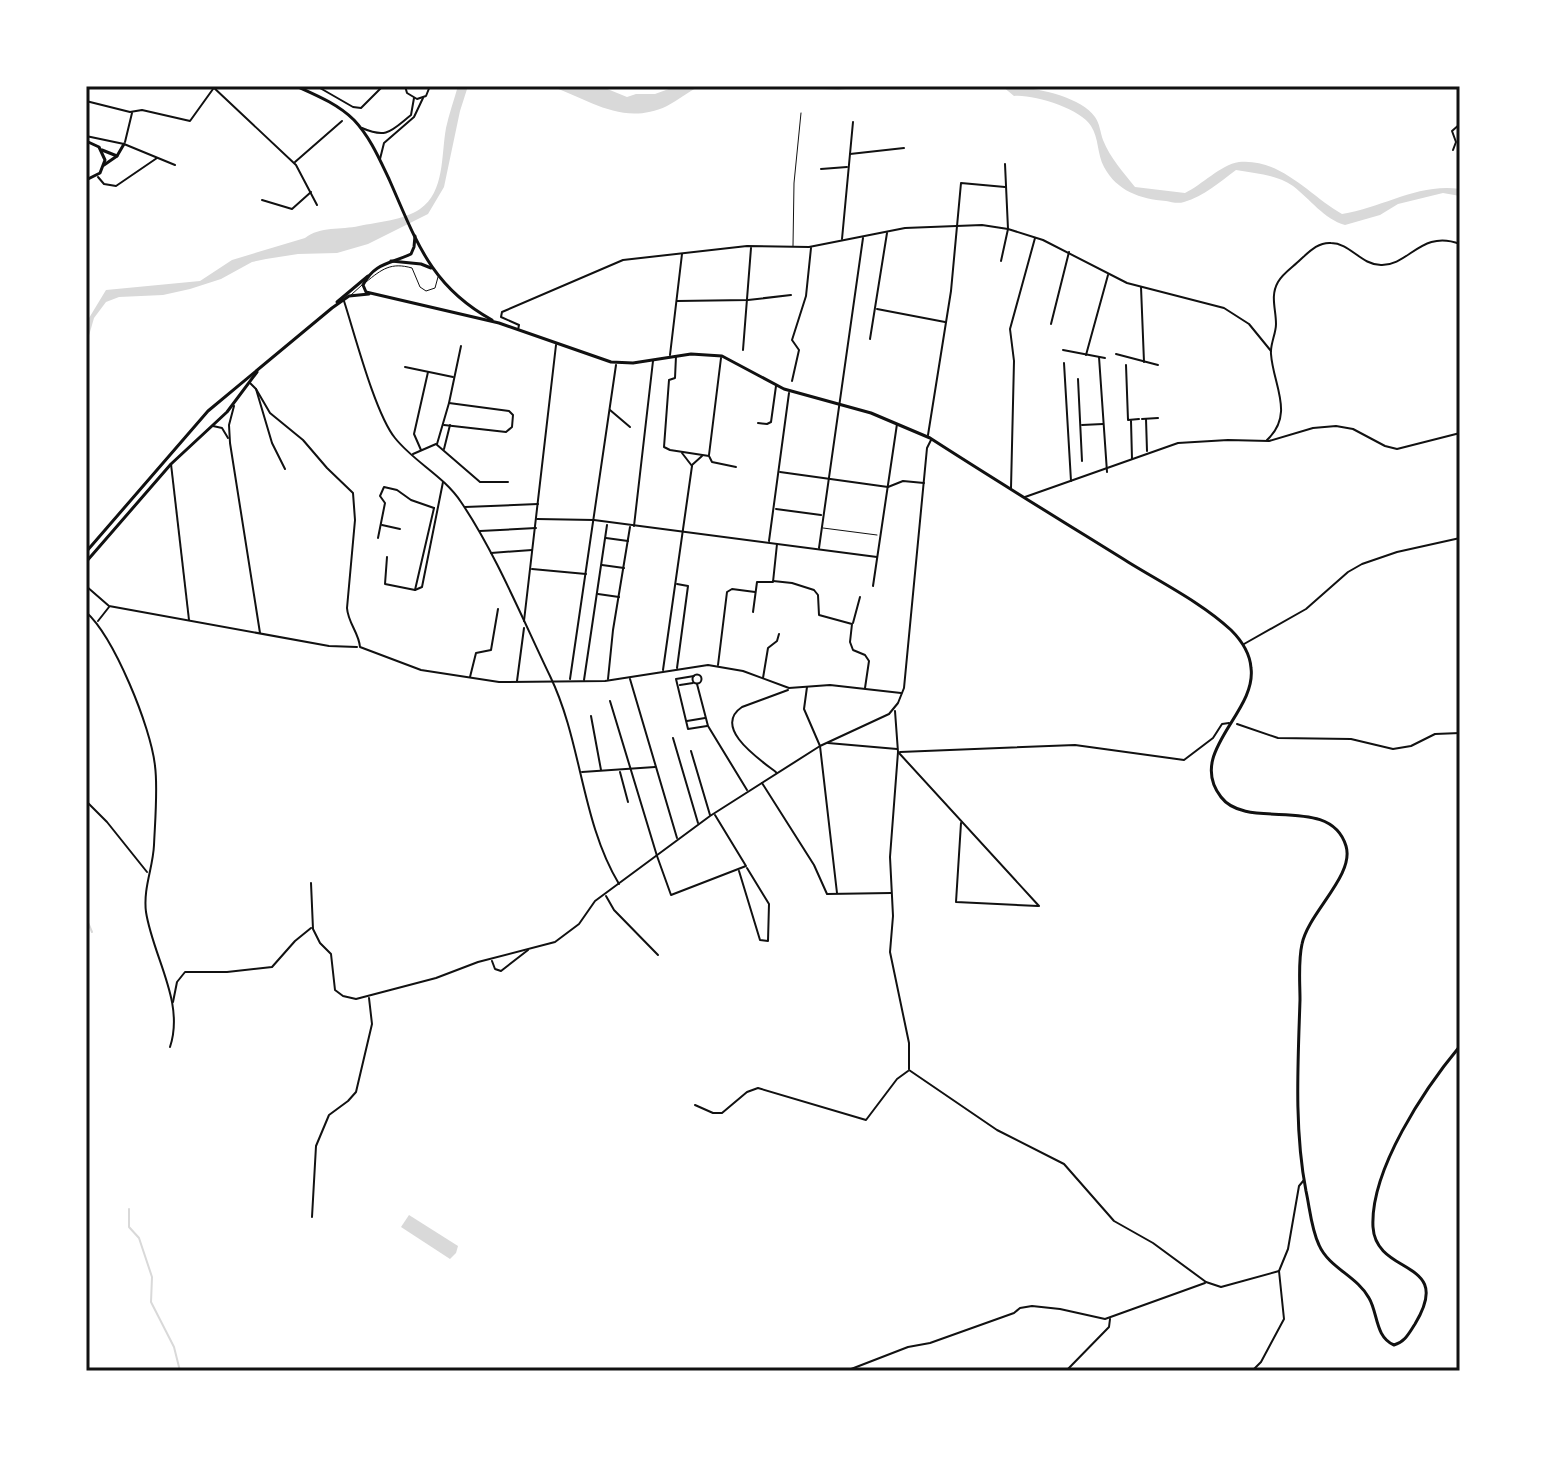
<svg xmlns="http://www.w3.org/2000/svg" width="1546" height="1457" font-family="'Fira Sans',sans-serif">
  <rect width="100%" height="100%" fill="#fff"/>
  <g fill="#d9d9d9">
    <path d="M458,86H468L460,111L444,187L428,214L368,244L337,253L298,254L266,259L252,262L221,279L190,289L163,295L119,297L106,302L94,318L86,346V323L106,290L200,281L232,260L305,238C320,226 341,230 359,226C378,222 404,220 420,209C445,192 441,155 446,128C449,114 454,100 458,86Z"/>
    <path d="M550,86H600L627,97L636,94H655L677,86H700C688,92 678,100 667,106C622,127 590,99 550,86Z"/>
    <path d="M776,86H870L838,90Z"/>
    <path d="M1002,86C1027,86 1079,94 1095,117C1100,124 1100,132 1103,140C1110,158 1124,173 1135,187L1185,193C1202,185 1220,165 1239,162C1281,158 1310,196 1342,214C1383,208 1417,183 1460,189V196L1443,193L1398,204L1380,215L1345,225C1324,219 1310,199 1293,186C1275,174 1257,174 1236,170C1220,182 1204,196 1184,202C1178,204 1171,202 1166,201C1140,199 1117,191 1104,167C1097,154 1099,138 1091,126C1081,109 1033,94 1014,96Z"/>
    <path d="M409,1215L458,1246L456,1253L450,1259L401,1227Z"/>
  </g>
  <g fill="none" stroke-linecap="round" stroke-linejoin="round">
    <g stroke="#d9d9d9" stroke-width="2">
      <path d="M86,918L92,932"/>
      <path d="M129,1209V1227L139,1238L152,1277L151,1302L174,1347L180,1371"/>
    </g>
    <g stroke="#111" stroke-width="1">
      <path d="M793,246L794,183L801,113"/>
      <path d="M366,282C382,269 391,262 412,268L420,287L426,291L435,288L438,277"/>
      <path d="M351,295L362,285"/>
      <path d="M823,528L877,535"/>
    </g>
    <g stroke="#111" stroke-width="2">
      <path d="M212,86L296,165L317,205"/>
      <path d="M405,86L407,93L417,99L426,96L430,86"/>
      <path d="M320,88L353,107L361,108L383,86"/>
      <path d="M86,101L130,112L142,110L190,121L213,89"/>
      <path d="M362,128C387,139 391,131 411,115L414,98"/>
      <path d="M86,136L124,144L175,165"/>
      <path d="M125,142L132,113"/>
      <path d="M1453,150L1456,142L1452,131L1460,124"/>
      <path d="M850,154L904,148"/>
      <path d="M380,159L384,143L414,117L423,98"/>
      <path d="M295,162L342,121"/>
      <path d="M821,169L847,167"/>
      <path d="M98,177L104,184L116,186L157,158"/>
      <path d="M262,200L292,209L311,192"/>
      <path d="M842,239L853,122"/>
      <path d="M1001,261L1008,229L1005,164"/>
      <path d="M1141,287L1144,362"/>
      <path d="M344,301C355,335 375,413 395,438C414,462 444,476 461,502C495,552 523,620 550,676C582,742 581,821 619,884"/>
      <path d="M677,301L748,300L791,295"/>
      <path d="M877,309L945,322"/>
      <path d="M1051,324L1069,252"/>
      <path d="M518,330L519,325L501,317L502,312L623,260L747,246L809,247L905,228L982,225L1008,229L1043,240L1127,283L1224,308L1249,324L1271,351"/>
      <path d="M870,339L887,233"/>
      <path d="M743,350L751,248"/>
      <path d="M1063,350L1105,358"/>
      <path d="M1116,354L1158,365"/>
      <path d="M670,355L682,254"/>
      <path d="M1086,355L1108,275"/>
      <path d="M676,356L675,378L669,380L664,447L670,450L709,456L712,462L736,467"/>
      <path d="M1099,357L1107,472"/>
      <path d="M1064,363L1071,481"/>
      <path d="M1126,365L1128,420L1139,419"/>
      <path d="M405,367L453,377"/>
      <path d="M1078,379L1082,461"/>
      <path d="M792,381L799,350L792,340L806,296L811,248"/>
      <path d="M250,383L256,389L272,443L285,469"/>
      <path d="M256,389L270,413L303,440L327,468L353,493L355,520L347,608C348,623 359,633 360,647L421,670L499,682L605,681L708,665L743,671L789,688L830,685L901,693"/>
      <path d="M234,406L229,425L230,443L260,633"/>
      <path d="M610,410L630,427"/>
      <path d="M1142,419L1158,418"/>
      <path d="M1146,419L1147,451"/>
      <path d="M1131,421L1132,459"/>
      <path d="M758,423L767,424L771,422L776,386"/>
      <path d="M444,425L506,432L512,427L513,415L509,411L449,403"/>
      <path d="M1082,425L1103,424"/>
      <path d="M213,426L222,428L228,438"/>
      <path d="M928,435L951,291L961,183L1005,187"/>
      <path d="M1267,440C1295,414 1273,385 1271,354C1270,344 1276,334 1276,324C1276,309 1270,296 1278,282C1283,273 1293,267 1300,260C1309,252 1318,242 1331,243C1350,243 1361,265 1381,265C1409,266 1421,229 1460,244"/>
      <path d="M437,444L449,403L461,346"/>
      <path d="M444,449L450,425"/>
      <path d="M421,450L414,434L428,372"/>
      <path d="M682,453L692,466"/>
      <path d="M413,454L436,444L480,482H508"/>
      <path d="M709,455L721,358"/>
      <path d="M171,464L189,620"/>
      <path d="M692,465L702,456"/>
      <path d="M780,472L888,487L903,481L924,483"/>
      <path d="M1011,488L1014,361L1010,329L1035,238"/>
      <path d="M1025,497L1178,443L1228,440L1269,441L1313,428L1336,426L1353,429L1385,446L1397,449L1460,433"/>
      <path d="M465,507L538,504"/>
      <path d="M776,509L821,515"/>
      <path d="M537,519L594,520L877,557"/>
      <path d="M382,525L400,529"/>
      <path d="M634,526L653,361"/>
      <path d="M480,531L536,528"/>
      <path d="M378,538L385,503L380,496L384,487L397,490L411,500L434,508"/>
      <path d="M606,538L628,541"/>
      <path d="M769,541L789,393"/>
      <path d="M819,548L863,238"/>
      <path d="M491,553L532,550"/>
      <path d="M387,557L385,584L415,590L422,587L443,482"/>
      <path d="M602,565L624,568"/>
      <path d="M532,569L586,574"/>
      <path d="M773,581L792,583L814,590L818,595L819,615L852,624L850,642L853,650L865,655L869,661L865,688"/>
      <path d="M677,584L688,586L677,668"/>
      <path d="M86,586L109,606L329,646L357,647"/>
      <path d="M873,586L897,424"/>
      <path d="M415,590L434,508"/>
      <path d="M598,594L619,597"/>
      <path d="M86,612C114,637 151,727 155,766C158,788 155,822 154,845C153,868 143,888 146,912C153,957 185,1002 170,1047"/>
      <path d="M753,612L757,582H773L777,544"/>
      <path d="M98,621L109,607"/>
      <path d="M524,621L556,345"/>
      <path d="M853,623L860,597"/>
      <path d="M1244,644L1306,609L1348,572L1362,564L1397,552L1460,538"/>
      <path d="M718,665L727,592L732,589L755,592"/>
      <path d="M663,670L692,466"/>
      <circle cx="697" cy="679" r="4.5"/>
      <path d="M694,676L676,679L688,729L707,726"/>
      <path d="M470,677L476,653L491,650L498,609"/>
      <path d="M763,678L768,648L777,641L779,634"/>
      <path d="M570,679L616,365"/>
      <path d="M608,679L613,630L630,527"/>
      <path d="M630,679L677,838"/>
      <path d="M584,680L607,525"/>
      <path d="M517,681L524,628"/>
      <path d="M697,684L708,726L747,790"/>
      <path d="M680,685L693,683"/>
      <path d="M807,687L804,709L820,746L837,893"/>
      <path d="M610,701L657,856L671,895L746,866L715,815"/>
      <path d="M895,711L898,752L890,857L893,916L890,952L909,1043V1069"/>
      <path d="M591,716L601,770"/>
      <path d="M687,721L705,718"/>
      <path d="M1237,724L1278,738L1351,739L1393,749L1411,746L1435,734L1460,733"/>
      <path d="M673,738L698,823"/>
      <path d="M828,743L897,749"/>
      <path d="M691,751L710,815"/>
      <path d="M900,752L1075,745L1184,760L1213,738L1222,724L1229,723"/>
      <path d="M899,753L1039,906"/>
      <path d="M582,772L655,767"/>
      <path d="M620,772L628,802"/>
      <path d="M777,773C762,761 711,728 742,707L788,690"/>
      <path d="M762,783L814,865L827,894L891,893"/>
      <path d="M86,801L107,822L147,872"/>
      <path d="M961,823L956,902L1038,906"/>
      <path d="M739,871L760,940L768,941L769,904L747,868"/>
      <path d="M311,883L313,929L320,943L331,954L335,990L343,996L356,999L436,978L478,962L555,942L579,924L595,901L710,816L820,746L889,714L898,703L904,688L927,448L931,440"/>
      <path d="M606,896L614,910L658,955"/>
      <path d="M492,961L495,969L501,971L528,950"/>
      <path d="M173,1002L177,982L185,972H227L272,967L295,941L311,928"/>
      <path d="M909,1070L997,1130L1064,1164L1114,1221L1153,1243L1206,1282L1221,1287L1279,1271"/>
      <path d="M695,1105L713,1113H722L747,1092L758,1088L866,1120L897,1079L908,1071"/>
      <path d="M312,1217L316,1146L329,1115L348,1101L356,1092L372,1024L369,998"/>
      <path d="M846,1371L908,1347L930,1343L1014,1313L1020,1308L1032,1306L1060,1309L1105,1319L1205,1283"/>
      <path d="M1066,1371L1109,1327L1110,1319"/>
      <path d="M1252,1371L1261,1362L1284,1319L1279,1271L1288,1249L1299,1186L1304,1180"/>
    </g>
    <path stroke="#111" stroke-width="2" d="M1455,86L1460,90"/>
    <g stroke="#111" stroke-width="3">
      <path d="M86,141L99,147L105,160L100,173L86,180"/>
      <path d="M102,150L117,156"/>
      <path d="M104,165L117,156L124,144"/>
      <path d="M337,302L368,276"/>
      <path d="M86,552L208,411L332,308L349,296L369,294"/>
      <path d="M86,562L171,464L227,412L257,372"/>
    </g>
    <g stroke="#111" stroke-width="3">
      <path d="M296,86C316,95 338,104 354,120C370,137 379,158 389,179C416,240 430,286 492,320"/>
      <path d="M415,236L414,247L411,254C391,264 375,262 363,285L366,292L499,323L611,362L633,363L691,354L722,356L784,389L871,413L930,438C995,480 1062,521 1128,562C1162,583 1202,603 1231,630C1241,640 1250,653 1251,668C1257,713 1186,752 1221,797C1247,832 1330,793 1346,846C1355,875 1308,913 1302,944C1298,962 1300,982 1300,1000C1298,1063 1294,1129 1306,1191C1310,1209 1311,1228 1319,1245C1329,1268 1357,1276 1369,1298C1378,1313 1375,1337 1394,1345C1405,1342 1409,1333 1415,1324C1455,1258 1376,1277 1373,1227C1370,1170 1425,1088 1460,1046"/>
      <path d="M391,261L421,264L431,268"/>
    </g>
  </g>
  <rect width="1546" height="1457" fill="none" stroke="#ffffff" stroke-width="176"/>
  <rect x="88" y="88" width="1370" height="1281" fill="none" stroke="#111" stroke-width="3"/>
</svg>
